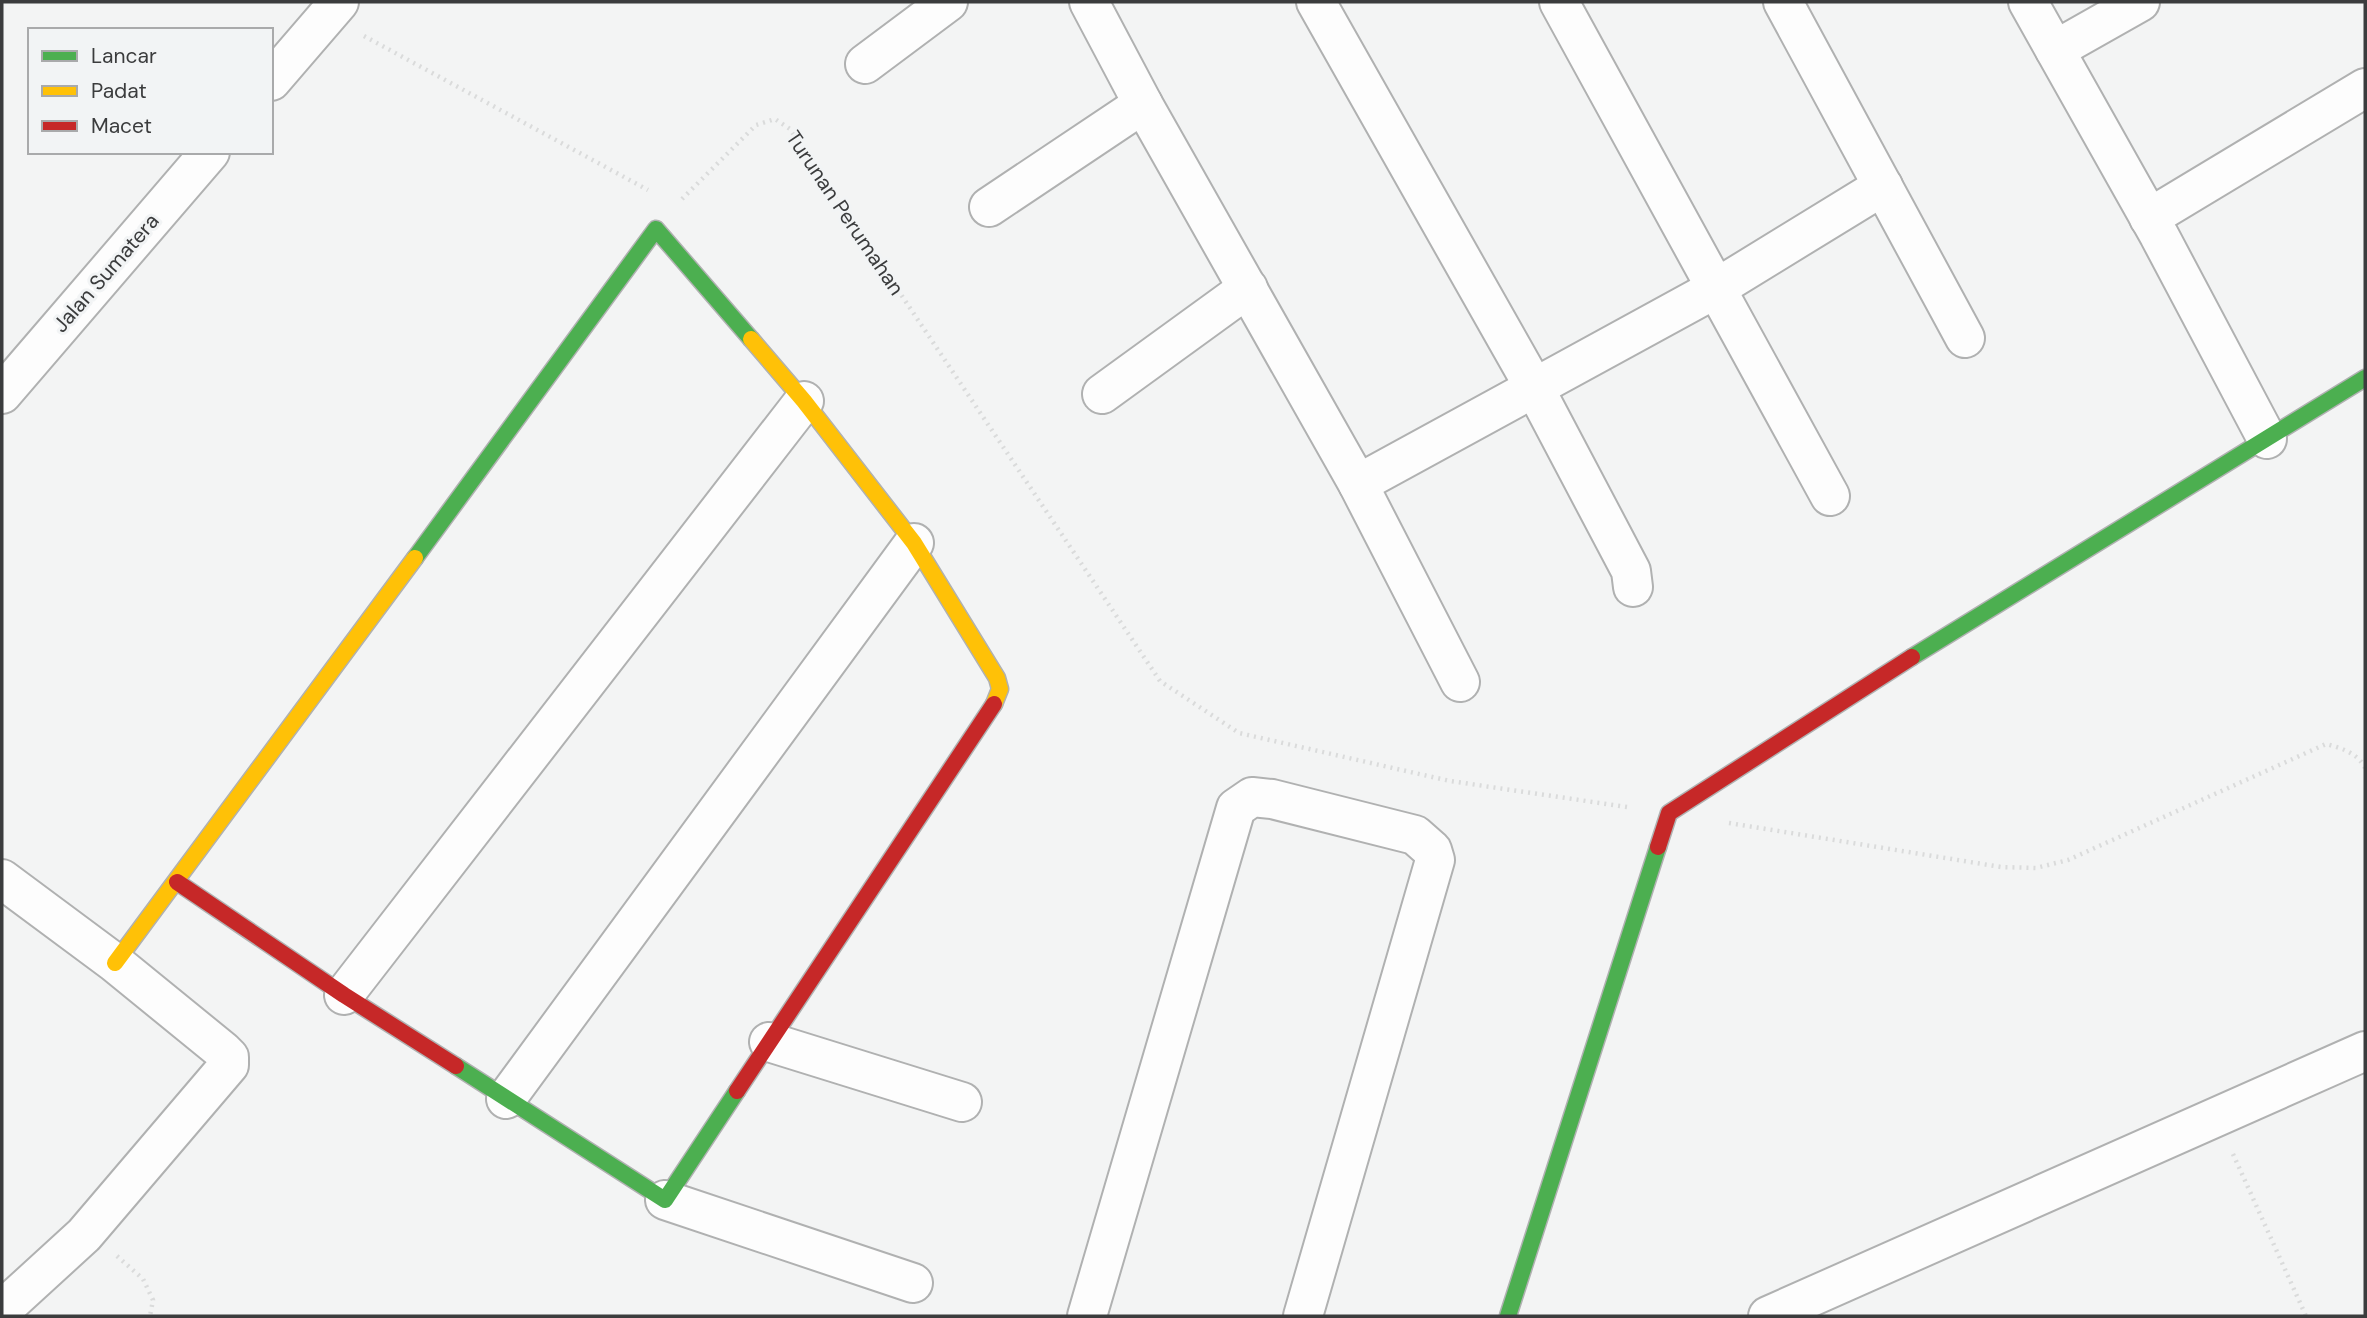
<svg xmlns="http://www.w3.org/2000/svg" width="2367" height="1318" font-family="'DM Sans',sans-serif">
  <rect width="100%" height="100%" fill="#f3f4f4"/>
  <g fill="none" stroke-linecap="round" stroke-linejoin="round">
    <defs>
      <g id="street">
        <path d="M1089,2L1143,104L1358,484L1460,682"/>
        <path d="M1316,2L1534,387L1631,571L1633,587"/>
        <path d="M1559,2L1830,496"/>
        <path d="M1783,2L1965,338"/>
        <path d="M2028,2L2159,235L2267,439"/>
        <path d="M2055,50L2140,2"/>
        <path d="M865,64L948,2"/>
        <path d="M271,81L339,2"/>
        <path d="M989,207L1143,104"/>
        <path d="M2149,218L2365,88"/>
        <path d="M2,394L210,152"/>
        <path d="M1102,394L1248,288"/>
        <path d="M1358,484L1715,289L1883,186"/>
        <path d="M2,879L115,963L223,1051L229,1057V1065L84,1235L2,1310"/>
        <path d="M344,995L804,401"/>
        <path d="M769,1042L962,1102"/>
        <path d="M506,1099L914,543"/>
        <path d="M665,1200L913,1283"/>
        <path d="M1087,1316L1236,808L1252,797L1272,799L1415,835L1432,850L1435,860L1303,1316"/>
        <path d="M1768,1316L2365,1051"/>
      </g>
      <g id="fast">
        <path d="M415,558L656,229L751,339"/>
        <path d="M1912,657L2365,378"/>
        <path d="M456,1066L665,1200L737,1091"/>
        <path d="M1508,1316L1658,847"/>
      </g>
      <g id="slow">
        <path d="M751,339L804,401L914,543L997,678L1000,689L994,704"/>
        <path d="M115,963L415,558"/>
      </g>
      <g id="jam">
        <path d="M1658,847L1669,813L1912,657"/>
        <path d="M177,882L344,995L456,1066"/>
        <path d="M737,1091L994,704"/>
      </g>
    </defs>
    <use href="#street" stroke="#b0b1b1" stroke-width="42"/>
    <use href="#fast" stroke="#b0b1b1" stroke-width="19"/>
    <use href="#slow" stroke="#b0b1b1" stroke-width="19"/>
    <use href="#jam" stroke="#b0b1b1" stroke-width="19"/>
    <g stroke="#dadbdb" stroke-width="4.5" stroke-dasharray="2 5" stroke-linecap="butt">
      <path d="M364,36L648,190"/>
      <path d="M682,199L756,125L775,119L790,129L1160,681L1239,733L1450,781L1627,807"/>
      <path d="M1729,823L2001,867L2036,868L2068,860L2326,744C2341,748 2358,753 2365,768"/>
      <path d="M2233,1154L2306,1316"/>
      <path d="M117,1256L143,1279L153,1300L150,1316"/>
    </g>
    <use href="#street" stroke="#fdfdfd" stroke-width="38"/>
    <use href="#fast" stroke="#4caf50" stroke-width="16"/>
    <use href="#slow" stroke="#ffc107" stroke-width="16"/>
    <use href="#jam" stroke="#c62828" stroke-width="16"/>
  </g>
  <g text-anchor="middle" stroke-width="6" stroke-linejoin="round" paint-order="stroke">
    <g font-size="21" fill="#3b3c3d" stroke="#f2f4f5">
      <text transform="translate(845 213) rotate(56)" y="7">Turunan Perumahan</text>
      <text transform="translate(106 273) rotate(-49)" y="7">Jalan Sumatera</text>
    </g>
  </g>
  <rect width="2367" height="1318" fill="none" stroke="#3b3c3d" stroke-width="7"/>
  <rect x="28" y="28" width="245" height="126" fill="#f2f4f5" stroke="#a9aaab" stroke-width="2"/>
  <rect x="42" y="51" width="35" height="10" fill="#4caf50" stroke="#a9aaab" stroke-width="2"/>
  <text x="91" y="63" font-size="21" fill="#3b3c3d">Lancar</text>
  <rect x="42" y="86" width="35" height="10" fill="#ffc107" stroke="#a9aaab" stroke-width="2"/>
  <text x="91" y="98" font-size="21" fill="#3b3c3d">Padat</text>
  <rect x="42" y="121" width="35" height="10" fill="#c62828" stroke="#a9aaab" stroke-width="2"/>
  <text x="91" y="133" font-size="21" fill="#3b3c3d">Macet</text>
</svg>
